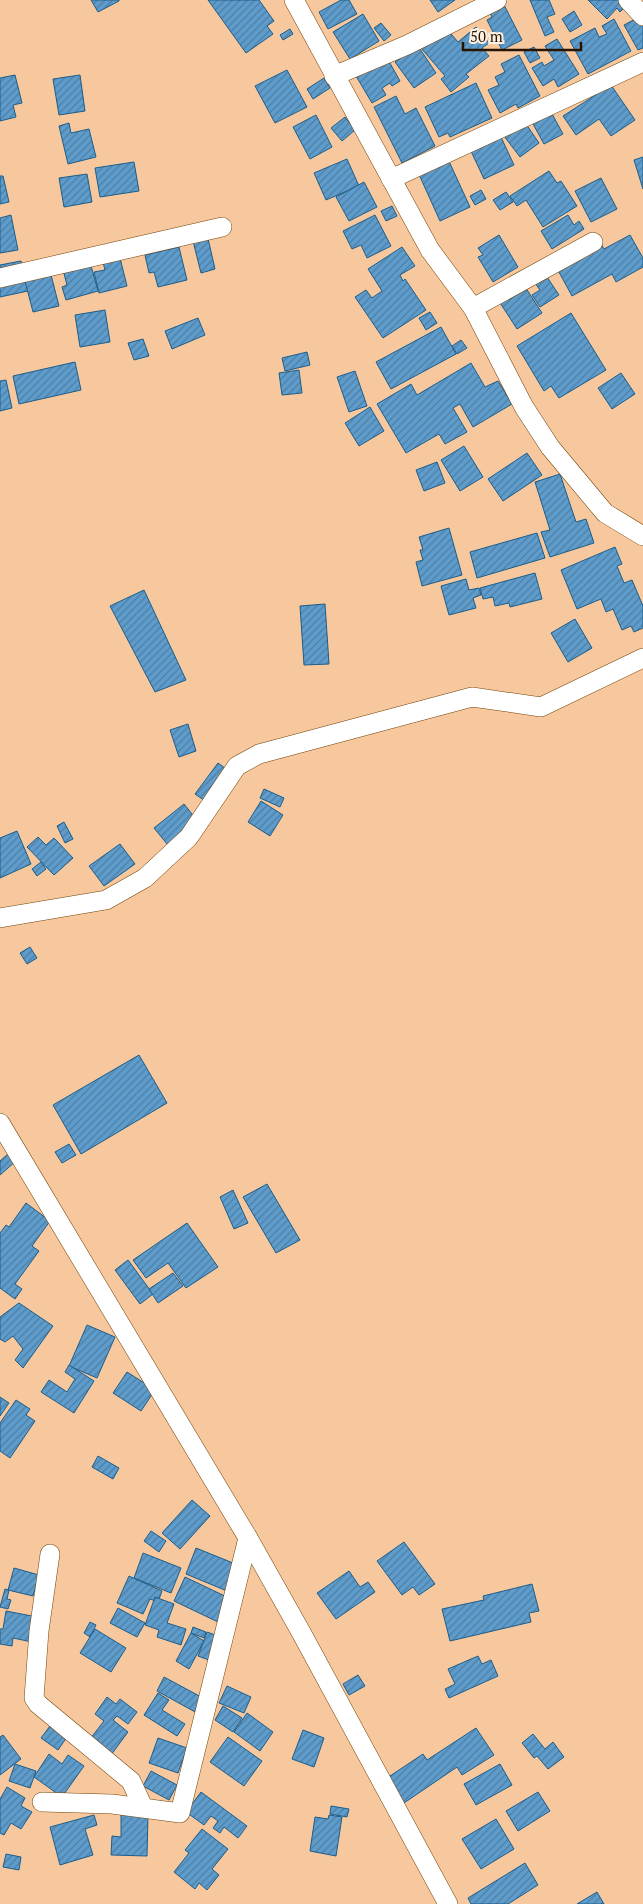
<svg xmlns="http://www.w3.org/2000/svg" width="643" height="1904" font-family="'PT Serif',serif">
  <defs>
    <pattern id="building-hatch" width="6" height="6" patternUnits="userSpaceOnUse" patternTransform="scale(1.25)"><rect width="6" height="6" fill="#5e9ccc"/><path d="M-1 1l2-2M0 6l6-6M5 7l2-2" fill="none" stroke="#4e7ea3"/></pattern>
  </defs>
  <rect width="100%" height="100%" fill="#f7c89e"/>
  <g fill="url(#building-hatch)" stroke="#1c5d89">
    <path d="M91,0H119V1L98,12Z"/>
    <path d="M208,0H259L274,21L267,26L273,34L246,53Z"/>
    <path d="M341,0H349L357,14L328,29L319,12Z"/>
    <path d="M430,0H455L438,12Z"/>
    <path d="M530,0H549L555,14L547,17L554,32L545,36Z"/>
    <path d="M588,0H632L620,12L617,8L607,19Z"/>
    <path d="M502,1L522,40L502,50L487,20L492,17L488,8Z"/>
    <path d="M574,11L582,25L570,32L562,19Z"/>
    <path d="M363,14L379,41L350,59L333,32Z"/>
    <path d="M643,15V48L638,50L624,25Z"/>
    <path d="M614,19L631,51L588,74L570,41L595,28L599,37L607,34L602,26Z"/>
    <path d="M381,23L391,35L384,41L374,28Z"/>
    <path d="M476,27L489,43L482,48L489,56L466,74L469,77L451,92L441,79L445,76L421,48L446,28L458,42Z"/>
    <path d="M290,29L293,34L283,40L280,35Z"/>
    <path d="M557,39L579,74L558,87L554,79L543,86L532,68L542,62L544,66L554,60L545,46Z"/>
    <path d="M418,46L436,73L414,88L395,62Z"/>
    <path d="M534,47L540,58L530,63L524,52Z"/>
    <path d="M519,55L540,96L518,108L516,104L500,113L488,90L499,85L495,77L505,72L501,64Z"/>
    <path d="M387,58L400,81L392,86L390,83L382,88L386,95L372,103L356,76Z"/>
    <path d="M287,70L307,107L275,123L255,86Z"/>
    <path d="M15,75L22,103L13,105L16,117L0,121V78Z"/>
    <path d="M80,75L85,111L59,115L53,79Z"/>
    <path d="M324,78L330,88L313,99L307,89Z"/>
    <path d="M476,83L492,118L450,137L448,133L439,137L425,107Z"/>
    <path d="M611,85L635,120L611,136L599,119L576,135L563,116Z"/>
    <path d="M396,96L405,114L416,108L435,146L402,163L374,107Z"/>
    <path d="M551,112L563,134L544,144L532,122Z"/>
    <path d="M316,115L332,147L310,159L293,127Z"/>
    <path d="M345,117L355,130L342,141L331,128Z"/>
    <path d="M524,121L539,143L520,157L504,136Z"/>
    <path d="M69,123L71,133L89,129L96,157L68,164L59,126Z"/>
    <path d="M500,135L514,165L484,179L470,149Z"/>
    <path d="M447,157L470,207L440,221L417,170Z"/>
    <path d="M643,157V189L634,160Z"/>
    <path d="M347,159L359,186L326,200L314,173Z"/>
    <path d="M134,162L139,191L100,197L95,168Z"/>
    <path d="M549,171L557,183L561,181L577,206L543,227L526,200L517,206L510,196Z"/>
    <path d="M87,174L92,202L64,207L59,178Z"/>
    <path d="M0,176H3L9,202L0,204Z"/>
    <path d="M601,178L617,209L591,222L575,191Z"/>
    <path d="M364,182L377,207L349,221L336,197Z"/>
    <path d="M481,190L486,199L475,205L470,196Z"/>
    <path d="M506,192L513,202L500,210L493,200Z"/>
    <path d="M392,206L397,216L386,221L381,211Z"/>
    <path d="M11,215L18,250L0,253V218Z"/>
    <path d="M375,215L391,246L367,258L361,245L352,249L343,231Z"/>
    <path d="M568,215L574,225L579,221L584,229L552,249L541,231Z"/>
    <path d="M207,234L215,269L201,273L192,237Z"/>
    <path d="M499,235L518,267L493,282L478,257L483,255L478,248Z"/>
    <path d="M630,235L643,258V267L616,282L612,274L572,296L554,263L598,239L604,249Z"/>
    <path d="M179,247L187,280L158,287L154,272L149,273L145,255Z"/>
    <path d="M402,247L415,266L400,275L403,281L405,279L426,310L383,338L355,297L366,290L372,298L382,291L368,269Z"/>
    <path d="M120,258L127,286L99,293L94,272L105,270L103,262Z"/>
    <path d="M21,261L28,291L0,297V265Z"/>
    <path d="M90,262L98,291L66,300L62,287L67,285L63,270Z"/>
    <path d="M541,268L559,295L540,307L532,295L540,290L530,276Z"/>
    <path d="M50,271L59,306L33,312L24,277Z"/>
    <path d="M520,279L542,313L517,329L495,295Z"/>
    <path d="M105,310L110,342L80,347L75,315Z"/>
    <path d="M430,312L437,323L426,330L419,318Z"/>
    <path d="M571,313L606,370L559,398L551,386L544,391L517,346Z"/>
    <path d="M198,318L205,335L172,349L165,331Z"/>
    <path d="M441,327L456,354L391,389L376,362Z"/>
    <path d="M143,339L149,356L134,360L128,343Z"/>
    <path d="M461,340L467,348L457,354L452,346Z"/>
    <path d="M307,352L310,365L285,371L282,358Z"/>
    <path d="M75,362L81,390L19,404L13,376Z"/>
    <path d="M471,363L485,387L498,381L512,404L473,427L460,404L453,408L467,432L445,444L439,434L406,453L377,404L411,384L417,395Z"/>
    <path d="M299,370L302,393L282,395L279,373Z"/>
    <path d="M355,371L367,406L349,412L337,377Z"/>
    <path d="M621,373L635,394L612,409L598,388Z"/>
    <path d="M6,380L12,408L0,411V381Z"/>
    <path d="M370,407L384,431L359,446L345,423Z"/>
    <path d="M464,446L483,477L460,491L441,460Z"/>
    <path d="M527,453L542,475L503,501L488,479Z"/>
    <path d="M437,462L445,483L424,491L416,470Z"/>
    <path d="M560,474L576,522L586,519L594,543L550,557L541,532L550,530L535,482Z"/>
    <path d="M449,528L462,575L422,586L416,562L423,560L420,550H423L419,537Z"/>
    <path d="M537,533L545,558L477,578L470,552Z"/>
    <path d="M615,547L622,564L617,566L624,583L632,580L643,606V628L634,632L631,626L622,630L613,609L606,612L601,599L577,609L561,570Z"/>
    <path d="M535,573L542,599L510,607L509,603L495,606L493,597L483,599L480,588Z"/>
    <path d="M466,579L469,590L479,588L481,595L473,598L476,608L449,615L441,586Z"/>
    <path d="M144,590L186,680L155,692L110,606Z"/>
    <path d="M325,604L329,664L304,665L300,606Z"/>
    <path d="M575,619L592,648L568,662L551,633Z"/>
    <path d="M188,724L196,751L179,757L170,730Z"/>
    <path d="M218,763L233,774L211,805L195,794Z"/>
    <path d="M264,789L284,798L280,807L260,798Z"/>
    <path d="M261,801L283,815L270,836L248,822Z"/>
    <path d="M184,804L196,819L172,850L154,828Z"/>
    <path d="M64,822L73,839L65,843L57,826Z"/>
    <path d="M17,831L31,864L0,878V838Z"/>
    <path d="M38,837L46,845L54,838L73,858L54,875L27,847Z"/>
    <path d="M120,844L135,864L104,886L89,866Z"/>
    <path d="M41,862L46,869L37,876L32,869Z"/>
    <path d="M30,947L37,958L27,964L20,953Z"/>
    <path d="M139,1055L167,1103L81,1154L53,1105Z"/>
    <path d="M69,1144L76,1155L62,1163L55,1152Z"/>
    <path d="M9,1153L16,1161L0,1175V1161Z"/>
    <path d="M267,1184L300,1240L276,1253L243,1197Z"/>
    <path d="M233,1190L248,1223L234,1229L220,1197Z"/>
    <path d="M26,1203L50,1221L32,1246L39,1251L15,1284L22,1289L15,1299L0,1288V1233L6,1225L9,1227Z"/>
    <path d="M187,1223L218,1267L186,1288L168,1263L146,1278L133,1260Z"/>
    <path d="M128,1260L153,1294L140,1304L115,1270Z"/>
    <path d="M173,1273L183,1286L158,1303L149,1289Z"/>
    <path d="M19,1303L53,1326L23,1368L15,1360L23,1349L13,1336L5,1342L0,1339V1317Z"/>
    <path d="M87,1325L115,1337L97,1378L69,1366Z"/>
    <path d="M69,1365L94,1381L74,1413L41,1392L49,1380L67,1392L75,1379L65,1372Z"/>
    <path d="M127,1372L155,1390L141,1411L113,1393Z"/>
    <path d="M0,1397L9,1403L0,1416Z"/>
    <path d="M16,1400L30,1409L26,1415L35,1421L10,1458L0,1451V1423Z"/>
    <path d="M98,1456L119,1468L113,1479L92,1467Z"/>
    <path d="M192,1500L210,1516L180,1549L162,1533Z"/>
    <path d="M151,1531L166,1541L159,1552L144,1541Z"/>
    <path d="M404,1542L435,1584L419,1595L413,1587L402,1595L377,1561Z"/>
    <path d="M196,1548L238,1565L227,1591L186,1574Z"/>
    <path d="M143,1553L181,1568L171,1593L134,1578Z"/>
    <path d="M14,1568L39,1575L33,1596L8,1590Z"/>
    <path d="M349,1571L360,1587L368,1582L375,1592L336,1619L317,1593Z"/>
    <path d="M129,1576L162,1591L158,1602L150,1599L143,1614L117,1603Z"/>
    <path d="M185,1577L229,1598L218,1622L174,1601Z"/>
    <path d="M532,1584L539,1611L529,1613L531,1622L450,1641L442,1609L484,1600L483,1596Z"/>
    <path d="M5,1589L9,1590L7,1599L11,1600L8,1609L0,1607Z"/>
    <path d="M155,1597L174,1604L167,1623L186,1629L181,1645L157,1637L159,1630L145,1625Z"/>
    <path d="M118,1608L145,1623L137,1637L110,1623Z"/>
    <path d="M6,1611L37,1617L32,1642L13,1638L12,1646L0,1644V1629H3Z"/>
    <path d="M90,1622L96,1625L90,1637L84,1633Z"/>
    <path d="M193,1627L206,1632L204,1638L191,1633Z"/>
    <path d="M95,1629L126,1648L111,1672L80,1653Z"/>
    <path d="M207,1632L218,1636L209,1660L198,1656Z"/>
    <path d="M191,1633L204,1641L189,1669L176,1661Z"/>
    <path d="M478,1656L482,1664L491,1660L498,1676L449,1698L445,1689L455,1684L448,1669Z"/>
    <path d="M358,1675L365,1686L349,1695L343,1684Z"/>
    <path d="M164,1677L205,1699L197,1713L157,1691Z"/>
    <path d="M227,1686L251,1697L244,1713L219,1703Z"/>
    <path d="M158,1693L169,1700L162,1710L185,1724L177,1736L144,1715Z"/>
    <path d="M107,1697L116,1704L120,1699L137,1712L128,1724L117,1716L113,1720L128,1732L111,1755L90,1739L104,1721L95,1714Z"/>
    <path d="M223,1706L242,1718L233,1732L215,1720Z"/>
    <path d="M247,1713L273,1732L260,1751L234,1732Z"/>
    <path d="M50,1726L67,1737L58,1750L41,1738Z"/>
    <path d="M476,1728L494,1755L462,1775L457,1767L404,1803L387,1778L423,1754L427,1760Z"/>
    <path d="M303,1730L324,1738L314,1767L292,1759Z"/>
    <path d="M533,1734L545,1749L553,1742L564,1757L548,1769L537,1756L534,1758L522,1743Z"/>
    <path d="M3,1735L21,1759L0,1775V1737Z"/>
    <path d="M228,1737L262,1761L244,1786L210,1762Z"/>
    <path d="M158,1738L187,1748L178,1773L149,1763Z"/>
    <path d="M49,1754L62,1764L68,1755L84,1766L62,1797L34,1777Z"/>
    <path d="M15,1764L36,1771L30,1788L9,1781Z"/>
    <path d="M500,1764L512,1785L476,1805L464,1784Z"/>
    <path d="M151,1771L177,1785L169,1800L143,1786Z"/>
    <path d="M7,1787L25,1798L21,1806L32,1812L21,1829L11,1823L4,1835L0,1833V1799Z"/>
    <path d="M201,1792L247,1826L238,1838L224,1827L220,1833L213,1828L218,1821L211,1816L204,1825L186,1812Z"/>
    <path d="M538,1792L550,1811L518,1831L506,1811Z"/>
    <path d="M331,1806L349,1809L347,1817L330,1814Z"/>
    <path d="M121,1814L148,1816L147,1856L111,1855L112,1836L121,1837Z"/>
    <path d="M94,1815L97,1825L85,1829L93,1855L60,1865L50,1827Z"/>
    <path d="M329,1815L342,1817L336,1856L310,1851L315,1817L328,1819Z"/>
    <path d="M496,1819L514,1849L481,1869L462,1839Z"/>
    <path d="M202,1829L228,1849L212,1869L219,1875L207,1890L199,1883L195,1889L174,1872L189,1853L185,1850Z"/>
    <path d="M6,1854L21,1857L19,1870L3,1867Z"/>
    <path d="M525,1863L538,1885L508,1904H471L468,1898Z"/>
    <path d="M597,1892L604,1904H577Z"/>
  </g>
  <g fill="none" stroke-linecap="round" stroke-linejoin="round">
    <defs>
      <g id="minor">
        <path d="M294,0L430,250L473,308L524,407L550,447L605,513L643,536"/>
        <path d="M628,0L643,16"/>
        <path d="M334,76L407,45L497,0"/>
        <path d="M391,179L643,62"/>
        <path d="M0,278L222,227"/>
        <path d="M473,308L593,242"/>
        <path d="M0,918L106,900L145,878L189,837L237,766L259,754L472,697L541,707L643,658"/>
        <path d="M0,1123L248,1538L302,1634L448,1904"/>
        <path d="M50,1554L39,1631L34,1698L38,1704L131,1781L143,1807"/>
        <path d="M42,1802L112,1804L180,1813L248,1538"/>
      </g>
    </defs>
    <use href="#minor" stroke="#754307" stroke-width="20"/>
    <use href="#minor" stroke="#fff" stroke-width="19"/>
  </g>
  <path d="M463 42v8h118v-8" fill="none" stroke="#291401" stroke-width="2.5"/>
  <text x="470" y="42" font-size="15" fill="#291401" stroke="#fdf1e6" stroke-width="4" paint-order="stroke">50 m</text>
</svg>
